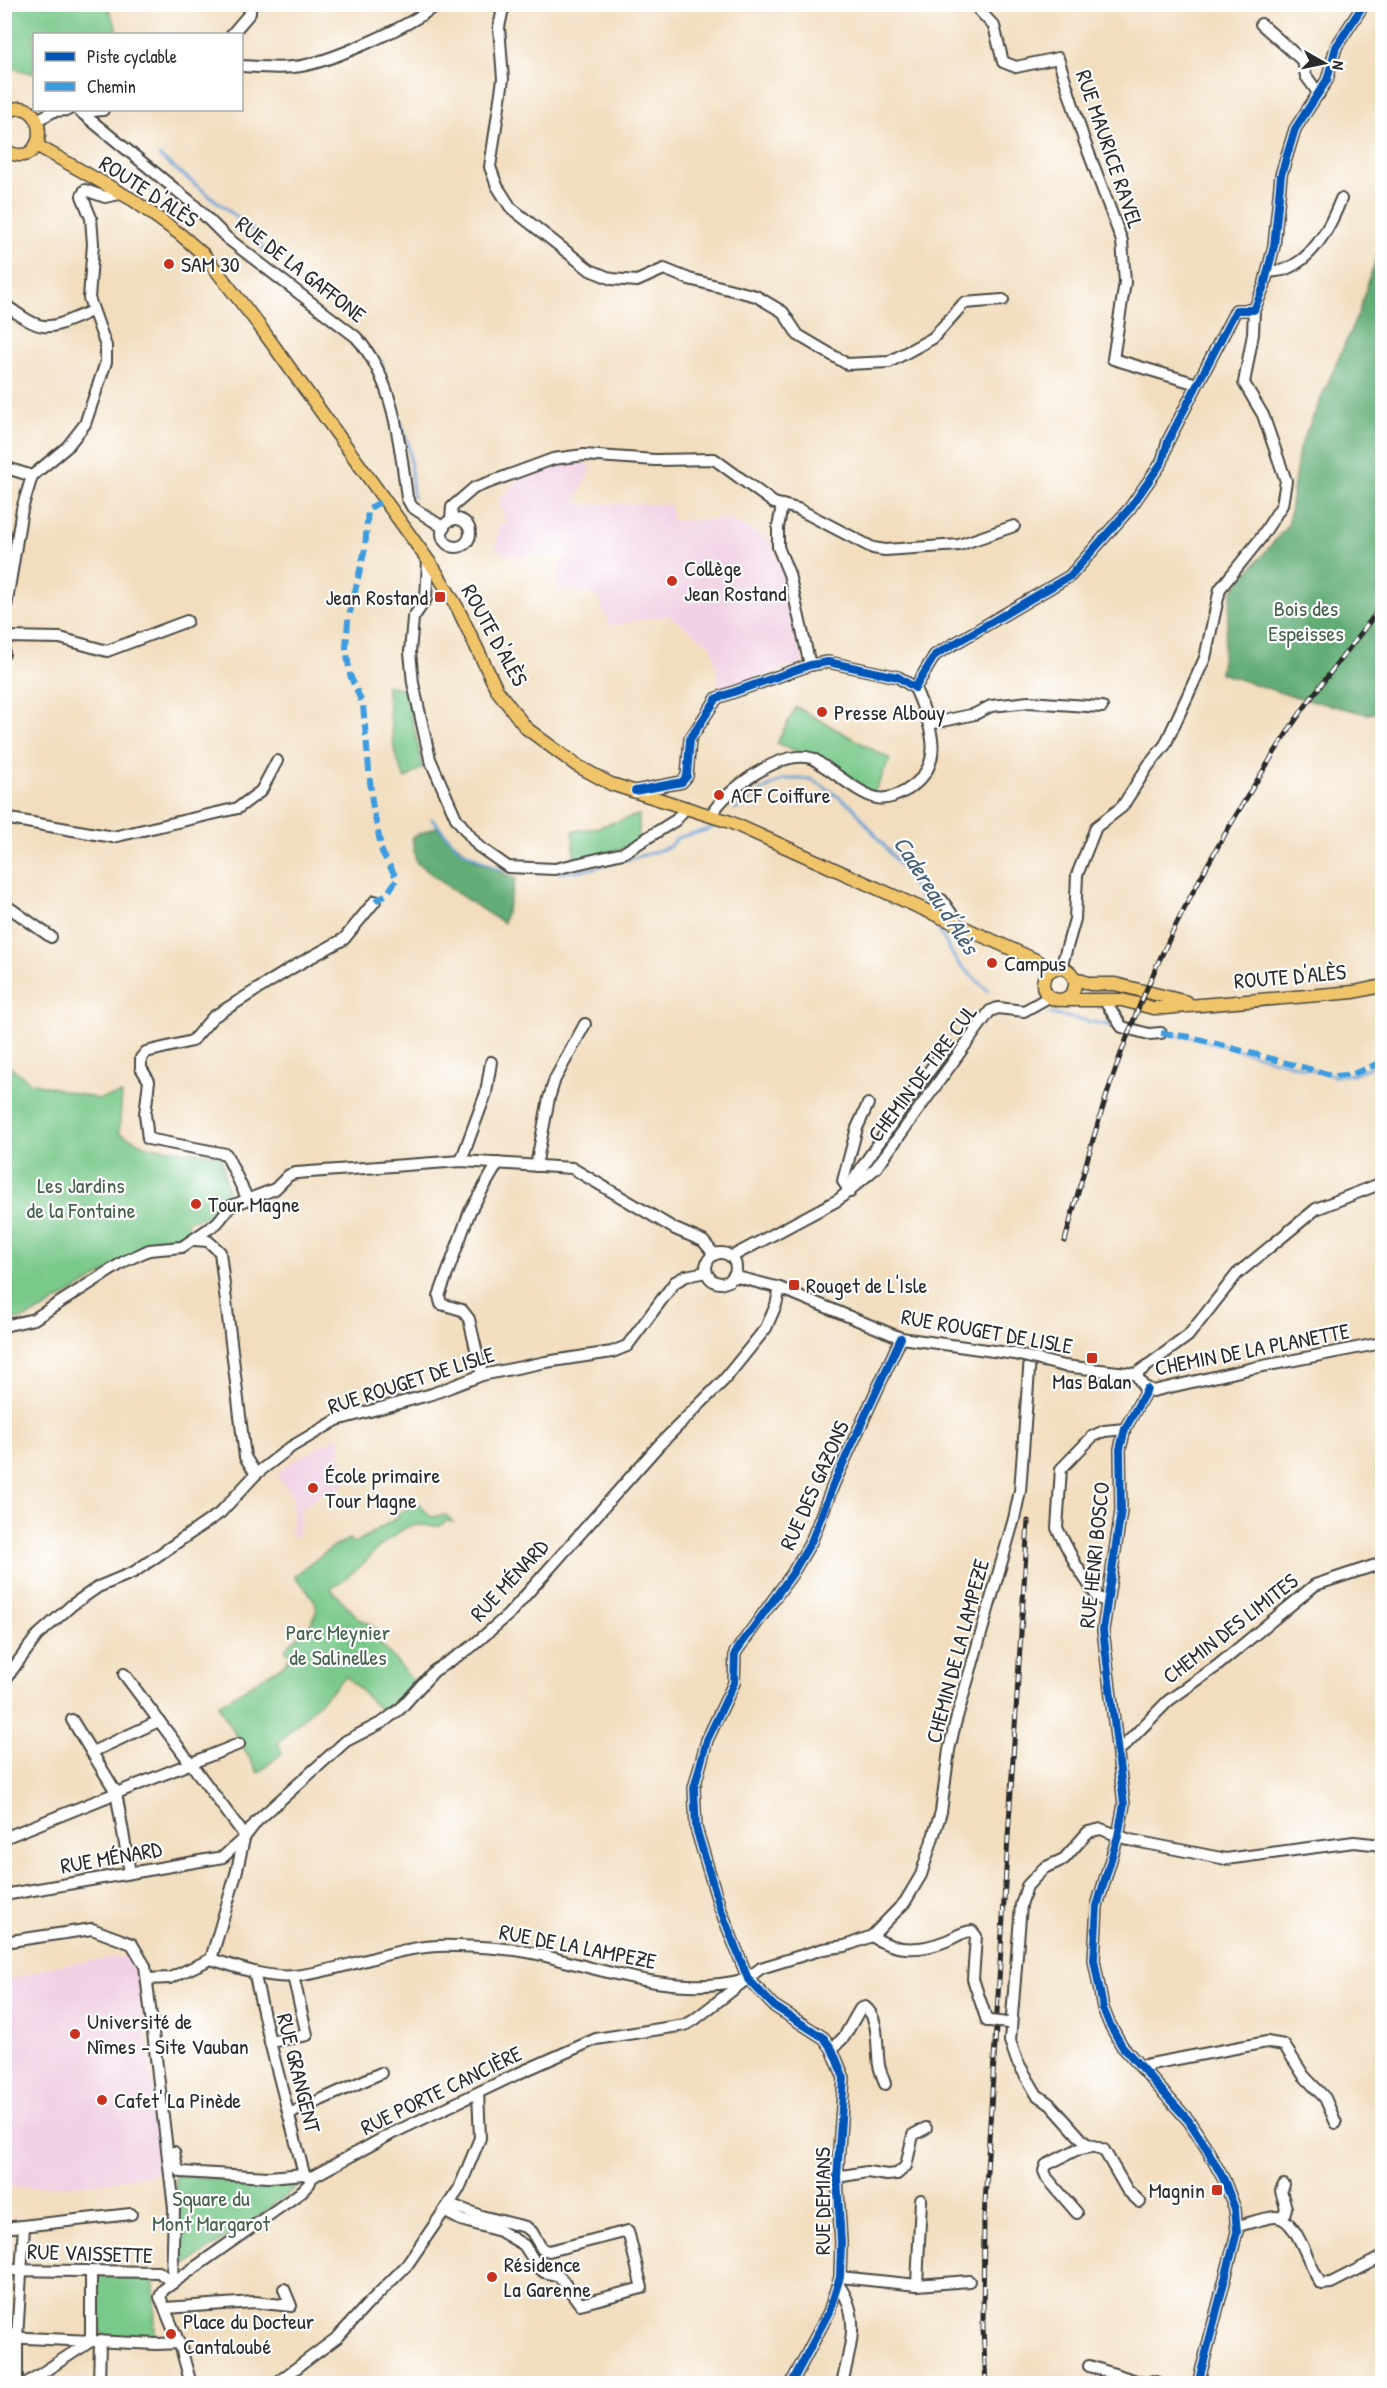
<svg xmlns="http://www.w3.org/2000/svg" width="1387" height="2388" font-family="'Patrick Hand',sans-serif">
  <rect width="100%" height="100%" fill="#fff"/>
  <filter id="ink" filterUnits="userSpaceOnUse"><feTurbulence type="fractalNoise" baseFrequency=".0167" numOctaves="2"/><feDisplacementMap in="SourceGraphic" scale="12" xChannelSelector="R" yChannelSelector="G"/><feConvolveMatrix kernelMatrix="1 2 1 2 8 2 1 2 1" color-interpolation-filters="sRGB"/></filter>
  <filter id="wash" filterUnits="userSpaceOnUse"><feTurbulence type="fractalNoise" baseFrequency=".008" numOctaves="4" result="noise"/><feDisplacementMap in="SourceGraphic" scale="24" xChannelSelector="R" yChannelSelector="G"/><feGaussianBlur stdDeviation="1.35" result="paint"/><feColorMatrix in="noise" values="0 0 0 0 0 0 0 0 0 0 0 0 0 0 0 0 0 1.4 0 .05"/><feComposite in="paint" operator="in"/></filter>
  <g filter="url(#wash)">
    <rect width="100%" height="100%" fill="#f2debf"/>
    <g fill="#f1d0e4">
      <path d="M584,461L591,470L575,502L578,504H670L672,521L728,519L770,540L783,574L803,663L721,690L712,646L668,615L610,626L597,595L558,589L561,556H513L495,549L499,526L506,522L499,501L518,479L552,465Z"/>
      <path d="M339,1436L344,1485L327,1496L324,1492L302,1507L297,1537L291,1536L293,1499L292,1494L276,1475L291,1462Z"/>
      <path d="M134,1955L166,2172L90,2184L5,2188L4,1981L55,1966Z"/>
    </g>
    <g fill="#79c98a" stroke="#527a5a" stroke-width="1.5">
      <path d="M4,5H107L119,34H34V74L5,66Z"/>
      <path d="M386,685L405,689L423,767L405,779L395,754Z"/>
      <path d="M796,707L890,759L872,797L811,758L777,743Z"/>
      <path d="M639,815V842L600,857L574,860L573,831L595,828Z"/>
      <path d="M4,1062L30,1082L98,1099L122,1094L119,1133L146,1146L221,1155L229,1200L218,1214L187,1221L189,1235L181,1244L149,1247L42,1310L25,1318L5,1322Z"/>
      <path d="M418,1503L431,1517L446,1515L453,1522L446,1521L440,1526L414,1525L405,1528L381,1545L361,1566L331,1589L360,1620C371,1622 374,1628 380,1636L379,1642L417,1685L386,1716L346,1676L278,1743L282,1753L258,1773L218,1705L285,1664L290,1656L285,1648C296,1638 323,1619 315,1602C311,1593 301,1584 294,1576L333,1547L349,1539L353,1543L357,1542L398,1517L397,1514Z"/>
      <path d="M175,2175L266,2183L300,2181L302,2183L254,2220L178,2270Z"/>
      <path d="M98,2276L152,2278L154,2282L155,2339L106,2338L98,2328Z"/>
    </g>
    <g fill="#62ad76" stroke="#466c50" stroke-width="1.5">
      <path d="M1382,239V712L1367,714L1288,695L1220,673L1232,591L1288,525L1299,449L1358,314Z"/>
      <path d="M436,827L476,860L516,879L503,923L452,890L416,862L412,837Z"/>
    </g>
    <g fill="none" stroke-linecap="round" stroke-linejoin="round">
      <g stroke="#66a0d5" stroke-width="3">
        <path d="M159,156L252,229L266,255"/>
        <path d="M381,361L385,374"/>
        <path d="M399,417L409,446L413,497"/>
        <path d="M736,809L761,791L784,779H812L852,806L903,869L925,906"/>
        <path d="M432,819L459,849L498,869L505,870"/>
        <path d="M559,873L589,869L648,854L669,847L677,838L710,829L719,822"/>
        <path d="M931,917L957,962L988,991"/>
        <path d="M1050,1014L1119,1027"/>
        <path d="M1164,1034L1191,1037L1335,1076L1353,1074L1382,1062"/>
      </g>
    </g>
  </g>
  <g filter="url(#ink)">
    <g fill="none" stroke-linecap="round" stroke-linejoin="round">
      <defs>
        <g id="minor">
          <path d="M504,4L499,27L503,79L490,167L497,186L511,208L590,270L612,279L637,281L664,269L689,279L756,296L783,312L798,335L847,364L889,362L933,338L964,303L1003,300"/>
          <path d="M977,4L978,9L994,26L1003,62L1016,67L1058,58L1084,140L1122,241L1125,282L1113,359L1197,384"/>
          <path d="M1261,24L1303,61L1306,76L1319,94"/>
          <path d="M232,34L250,13V4"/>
          <path d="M242,66C258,67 276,69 293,67C325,65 411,26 437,4"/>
          <path d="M80,112L103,110"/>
          <path d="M82,113L192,203L227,238L356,337C394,379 400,444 407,498L412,507L444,528"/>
          <path d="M37,120L54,111L68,110"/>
          <path d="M1268,272C1273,271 1281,271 1286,269C1314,258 1331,225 1341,199"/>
          <path d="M4,304C46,335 46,330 92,311"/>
          <path d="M4,467L32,476"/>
          <path d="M782,505L778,528V547L789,574L810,665"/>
          <circle cx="456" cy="533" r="14"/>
          <path d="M451,520L452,507L474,488L553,459L584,455L655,460L714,459L774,503L798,509L873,548L885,550L959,545L1014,526"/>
          <path d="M428,561L426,599L413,618L410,652L413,683L430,759L456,818L478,846L508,867L555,869L623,853L676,820L686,807"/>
          <path d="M4,619L22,509L32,476L67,447L85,424L106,362V346L89,298L93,244L91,218L82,196L85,190L105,197L120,194"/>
          <path d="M4,637L60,638L107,651L187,621"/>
          <path d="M4,648V654"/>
          <path d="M929,724L975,714L991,706L1029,702L1102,707"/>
          <path d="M635,791L682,782L687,776L690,739L717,698L810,665L828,662L898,677L915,688L935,655L1070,576L1130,508L1162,462L1168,441L1236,310H1254L1264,286L1274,246L1281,175L1295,129L1327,80L1336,47L1364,4"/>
          <path d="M711,815C726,790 779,750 811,758C814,758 819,763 822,765C837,774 861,795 877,798C888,800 898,795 907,790C949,763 930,725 915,688"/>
          <path d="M4,818L113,837L238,808L261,791L277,761"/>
          <path d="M942,900L960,926"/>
          <path d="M4,904L51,937"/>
          <path d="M1061,968L1075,919L1077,875L1096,827L1122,807L1148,766L1165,745L1205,658L1220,589L1260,539L1282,505L1286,481L1263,415L1244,383L1253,334L1254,310"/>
          <path d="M1104,1000L1122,1027L1149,1034L1161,1033"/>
          <path d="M461,1161L486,1093L491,1062"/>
          <path d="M536,1166L549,1098L555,1079L585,1024"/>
          <path d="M851,1188L854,1179L907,1101L948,1046"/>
          <path d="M850,1192L843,1181L857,1128L868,1104"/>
          <path d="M248,1200L226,1154L148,1139L145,1114L149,1081L141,1068V1058L146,1052L192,1041L213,1017L295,966L344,939L375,901"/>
          <path d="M194,1240L208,1241L220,1252L245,1457L256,1474"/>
          <circle cx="721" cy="1268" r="15"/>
          <path d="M731,1257L838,1200L876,1168L990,1011L998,1008L1024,1011L1049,997"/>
          <path d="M733,1276L780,1288L901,1338L1015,1354"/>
          <path d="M4,1326L34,1319L125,1261L149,1250L182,1247L217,1223L231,1206L275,1189L289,1175L296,1173L461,1161L572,1168L675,1229L703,1241L714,1254"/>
          <path d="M1064,1366L1136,1374"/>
          <path d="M1136,1374L1188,1336L1237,1274L1316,1209L1382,1183"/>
          <path d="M1136,1374L1143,1386L1153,1391L1253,1368L1382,1343"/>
          <path d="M482,1375L469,1319L462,1310L441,1304L439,1296L470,1211L498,1163"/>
          <path d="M1147,1389L1125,1429L1120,1449L1121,1511L1103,1630L1124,1804L1118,1836L1097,1906L1094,1960L1103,2008L1109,2023L1122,2046L1189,2121L1207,2149L1224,2180L1235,2209L1237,2232L1198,2384"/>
          <path d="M1106,1601L1098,1598L1076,1565L1057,1528L1061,1469L1093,1436L1104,1431L1125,1429"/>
          <path d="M124,1674L245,1836"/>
          <path d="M4,1681L37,1636L72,1605L98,1587L134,1572L220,1513L256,1474L291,1447L337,1420L432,1394L482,1375L546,1362L612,1352L627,1346L675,1282L686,1276L706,1272"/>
          <path d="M72,1720L116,1792L130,1873"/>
          <path d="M1118,1748L1124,1746L1168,1701L1217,1666L1315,1585L1382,1563"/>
          <path d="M92,1752L159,1721"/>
          <path d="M4,1838L239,1744"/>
          <path d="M4,1895L223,1857L244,1838L257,1821L346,1741L383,1722L400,1709L434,1671L470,1648L508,1615L659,1445L724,1380L766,1328L776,1305L780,1288"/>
          <path d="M872,1936L905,1902L921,1875L941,1812L949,1750L955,1724L1014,1519L1020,1491L1030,1357"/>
          <path d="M4,1942L92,1929L132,1944L145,1966L174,2208L172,2283"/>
          <path d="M211,1959L236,1874L244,1839"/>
          <path d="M254,1972L270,2042L304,2174L308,2176"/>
          <path d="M147,1979L170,1978L211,1959C237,1967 267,1979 295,1976C349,1970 400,1943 455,1946C481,1947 511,1948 537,1954C600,1969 676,1997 742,1980"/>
          <path d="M270,2042L307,2035L293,1976"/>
          <path d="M832,2049L844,2037L860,2009L865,2007C880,2018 876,2048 879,2065C880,2071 883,2077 885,2084"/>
          <path d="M1140,2066L1267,2042L1284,2045L1304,2076L1325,2098L1336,2123"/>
          <path d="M289,2114L381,2073"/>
          <path d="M174,2152L177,2167L181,2172L269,2177L304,2174"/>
          <path d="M837,2177L867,2172L887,2175L897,2174L906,2166L913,2135L926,2128"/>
          <path d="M1140,2202L1127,2190L1104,2150L1085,2143L1051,2105L1037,2095L1017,2061L1010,2041L1021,1905L1027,1886L1044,1868L1064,1859L1088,1832L1101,1829L1130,1840L1226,1859L1354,1842L1382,1845"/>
          <path d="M444,2211L461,2220L500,2231L524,2245L538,2267L544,2272L559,2276L580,2304L642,2288L628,2231L549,2251L542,2249L532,2232L526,2227L481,2216L449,2204"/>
          <path d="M1077,2213L1047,2178L1044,2171L1046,2165L1076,2150L1091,2147"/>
          <path d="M1283,2218L1286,2208L1281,2191L1284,2185"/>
          <path d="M1238,2226C1250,2223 1263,2218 1275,2217C1297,2216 1309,2268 1321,2284L1331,2283L1382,2257"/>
          <path d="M4,2228L131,2214"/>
          <path d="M4,2270L159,2272L172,2283"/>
          <path d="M840,2277L917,2285L969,2281"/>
          <path d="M838,2284C862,2317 850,2347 842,2384"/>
          <path d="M917,2285L921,2200"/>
          <path d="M165,2308L254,2302L291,2306L284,2289"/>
          <path d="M4,2337L157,2344L179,2343"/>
          <path d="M91,2341V2272"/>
          <path d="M1089,2366L1146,2384"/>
          <path d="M17,2384V2338L24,2226"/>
          <path d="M25,2384L91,2341"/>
          <path d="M99,2384L100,2341"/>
          <path d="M191,2384L181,2348L160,2297L163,2290L300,2193L309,2184L312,2177L391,2134L517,2074L596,2039L685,2025L694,2020L761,1968L823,1949L845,1946L872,1936C894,1952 921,1951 946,1941C954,1938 963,1931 972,1931L976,1936L973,1979L987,2021H990"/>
          <path d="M275,2384L338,2337L366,2306L407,2265L459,2189L480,2138L478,2093"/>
          <path d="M791,2384L829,2312L840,2277L841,2242L837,2177L844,2078L832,2049L824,2038L774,2006L748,1979L720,1908L696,1828L694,1788L707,1740L734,1683L735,1653L792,1574L811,1542L834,1483L901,1338"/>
          <path d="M1146,2384L1153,2381L1161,2384"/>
        </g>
        <g id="major">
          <path d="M4,114C48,85 53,177 4,150"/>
          <path d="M36,145L133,200L181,235L204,255L258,324L435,570L457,607L497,690L526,728L576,765L611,784L730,822L1038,961L1050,971"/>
          <circle cx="1059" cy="984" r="16"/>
          <path d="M1075,978L1090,984H1115L1187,1002"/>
          <path d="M1064,1000H1122L1153,1008H1165L1354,992L1382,986"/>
        </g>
      </defs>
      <use href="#minor" stroke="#494641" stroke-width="14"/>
      <use href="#major" stroke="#494641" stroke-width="15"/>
      <use href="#minor" stroke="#fff" stroke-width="10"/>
      <use href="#major" stroke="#f0c469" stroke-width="12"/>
      <defs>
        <g id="rail">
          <path d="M1065,1241C1087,1158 1110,1074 1144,995C1182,904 1232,819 1285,736C1314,690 1350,649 1382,605"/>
          <path d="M986,2384L983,2328L984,2218L1028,1521"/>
        </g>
      </defs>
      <use href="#rail" stroke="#2b2b2b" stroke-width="5"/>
      <use href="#rail" stroke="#fff" stroke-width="3" stroke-dasharray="9" stroke-linecap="butt"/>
      <defs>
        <g id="minor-bridge">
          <path d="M1015,1354L1064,1366"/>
          <path d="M990,2021L1008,2023"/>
        </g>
      </defs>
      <use href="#minor-bridge" stroke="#494641" stroke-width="14" stroke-linecap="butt"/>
      <use href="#minor-bridge" stroke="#fff" stroke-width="10"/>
      <g stroke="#3d9ce1" stroke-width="6" stroke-dasharray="12 6" stroke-linecap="butt">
        <path d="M375,901L387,894L397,879L382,852L372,802L363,705L350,675L346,647L348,621L365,549L368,509L384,500"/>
        <path d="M1161,1033L1191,1037L1335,1076L1353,1074L1382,1062"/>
      </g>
      <defs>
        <g id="cycleway">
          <path d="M635,791L682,782L687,776L690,739L717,698L810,665L828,662L898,677L915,688L935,655L1070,576L1130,508L1162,462L1168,441L1236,310H1254L1264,286L1274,246L1281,175L1295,129L1327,80L1336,47L1364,4"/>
          <path d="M1147,1389L1125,1429L1120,1449L1121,1511L1103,1630L1124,1804L1118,1836L1097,1906L1094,1960L1103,2008L1109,2023L1122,2046L1189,2121L1207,2149L1224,2180L1235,2209L1237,2232L1198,2384"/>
          <path d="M791,2384L829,2312L840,2277L841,2242L837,2177L844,2078L832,2049L824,2038L774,2006L748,1979L720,1908L696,1828L694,1788L707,1740L734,1683L735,1653L792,1574L811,1542L834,1483L901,1338"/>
        </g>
      </defs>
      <use href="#cycleway" stroke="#fff" stroke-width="11"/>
      <use href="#cycleway" stroke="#0057b8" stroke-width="8"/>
    </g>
  </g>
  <g fill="#c8321e" stroke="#fff" stroke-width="2">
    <circle cx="169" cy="264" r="6"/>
    <circle cx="672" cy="581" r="6"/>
    <rect x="434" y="591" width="12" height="12" rx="3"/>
    <circle cx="822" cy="712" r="6"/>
    <circle cx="719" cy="795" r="6"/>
    <circle cx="992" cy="963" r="6"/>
    <circle cx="196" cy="1204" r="6"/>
    <rect x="788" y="1279" width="12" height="12" rx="3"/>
    <rect x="1086" y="1352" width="12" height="12" rx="3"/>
    <circle cx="313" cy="1488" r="6"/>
    <circle cx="75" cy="2034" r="6"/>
    <circle cx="102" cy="2100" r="6"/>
    <rect x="1211" y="2184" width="12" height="12" rx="3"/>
    <circle cx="492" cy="2277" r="6"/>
    <circle cx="171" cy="2334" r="6"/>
  </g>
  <g text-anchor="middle" stroke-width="4.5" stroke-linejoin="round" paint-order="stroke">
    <g font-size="22" fill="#2b2b2b" stroke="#fff">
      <text transform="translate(1110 149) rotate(71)" y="8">RUE MAURICE RAVEL</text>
      <text transform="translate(149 191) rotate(33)" y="8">ROUTE D'ALÈS</text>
      <text transform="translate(301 269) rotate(38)" y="8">RUE DE LA GAFFONE</text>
      <text transform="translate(495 635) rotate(61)" y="8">ROUTE D'ALÈS</text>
      <text transform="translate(1290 976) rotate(-5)" y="8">ROUTE D'ALÈS</text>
      <text transform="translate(922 1073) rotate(-53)" y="8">CHEMIN DE TIRE CUL</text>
      <text transform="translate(987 1331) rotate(10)" y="8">RUE ROUGET DE LISLE</text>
      <text transform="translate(1252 1349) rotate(-11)" y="8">CHEMIN DE LA PLANETTE</text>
      <text transform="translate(411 1380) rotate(-18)" y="8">RUE ROUGET DE LISLE</text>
      <text transform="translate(814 1485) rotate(-66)" y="8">RUE DES GAZONS</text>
      <text transform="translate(1094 1555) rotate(-84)" y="8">RUE HENRI BOSCO</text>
      <text transform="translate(509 1580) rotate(-47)" y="8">RUE MÉNARD</text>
      <text transform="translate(1230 1628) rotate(-38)" y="8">CHEMIN DES LIMITES</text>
      <text transform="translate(957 1651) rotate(-75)" y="8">CHEMIN DE LA LAMPEZE</text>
      <text transform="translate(111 1857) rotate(-10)" y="8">RUE MÉNARD</text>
      <text transform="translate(578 1946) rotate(11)" y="8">RUE DE LA LAMPEZE</text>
      <text transform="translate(299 2073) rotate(76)" y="8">RUE GRANGENT</text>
      <text transform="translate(441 2090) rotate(-26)" y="8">RUE PORTE CANCIÈRE</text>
      <text transform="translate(822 2201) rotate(-90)" y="8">RUE DEMIANS</text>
      <text transform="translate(90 2253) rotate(2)" y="8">RUE VAISSETTE</text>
    </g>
    <g font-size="22" fill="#2b2b2b" stroke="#fff" text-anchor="start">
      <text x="181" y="272">SAM 30</text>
      <text x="684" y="576">Collège<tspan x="684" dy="25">Jean Rostand</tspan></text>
      <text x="428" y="605" text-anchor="end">Jean Rostand</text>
      <text x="834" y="720">Presse Albouy</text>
      <text x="731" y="803">ACF Coiffure</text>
      <text x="1004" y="971">Campus</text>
      <text x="208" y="1212">Tour Magne</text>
      <text x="806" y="1293">Rouget de L'Isle</text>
      <text x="1092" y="1389" text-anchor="middle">Mas Balan</text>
      <text x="325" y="1483">École primaire<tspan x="325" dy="25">Tour Magne</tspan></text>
      <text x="87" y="2029">Université de<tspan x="87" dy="25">Nîmes - Site Vauban</tspan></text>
      <text x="114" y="2108">Cafet' La Pinède</text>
      <text x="1205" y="2198" text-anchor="end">Magnin</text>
      <text x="504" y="2272">Résidence<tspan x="504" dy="25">La Garenne</tspan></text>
      <text x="183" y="2329">Place du Docteur<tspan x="183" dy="25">Cantaloubé</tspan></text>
    </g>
    <g font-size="22" fill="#46624c" stroke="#fff">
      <text x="1306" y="616">Bois des<tspan x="1306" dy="25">Espeisses</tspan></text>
      <text x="81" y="1193">Les Jardins<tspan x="81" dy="25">de la Fontaine</tspan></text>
      <text x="338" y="1640">Parc Meynier<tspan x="338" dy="25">de Salinelles</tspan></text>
      <text x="211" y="2206">Square du<tspan x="211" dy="25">Mont Margarot</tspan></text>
    </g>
    <g font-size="24" font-style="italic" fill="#466077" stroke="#fff">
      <text transform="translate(936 895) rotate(57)" y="8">Cadereau d'Alès</text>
    </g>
  </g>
  <rect width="1387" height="2388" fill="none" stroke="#fff" stroke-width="24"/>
  <rect x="33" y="33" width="210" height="78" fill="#ffffff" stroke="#aaaaaa" stroke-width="1.5"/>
  <rect x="45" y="52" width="30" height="9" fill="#0057b8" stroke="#aaaaaa" stroke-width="1.5"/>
  <text x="87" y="63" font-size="18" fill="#2b2b2b">Piste cyclable</text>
  <rect x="45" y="82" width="30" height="9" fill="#3d9ce1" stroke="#aaaaaa" stroke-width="1.5"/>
  <text x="87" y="93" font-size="18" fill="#2b2b2b">Chemin</text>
  <g transform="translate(1324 63) rotate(99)" stroke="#ffffff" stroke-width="4.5" paint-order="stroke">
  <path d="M0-4.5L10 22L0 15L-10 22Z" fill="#2b2b2b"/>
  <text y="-9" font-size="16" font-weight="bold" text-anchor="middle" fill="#2b2b2b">N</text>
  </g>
</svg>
